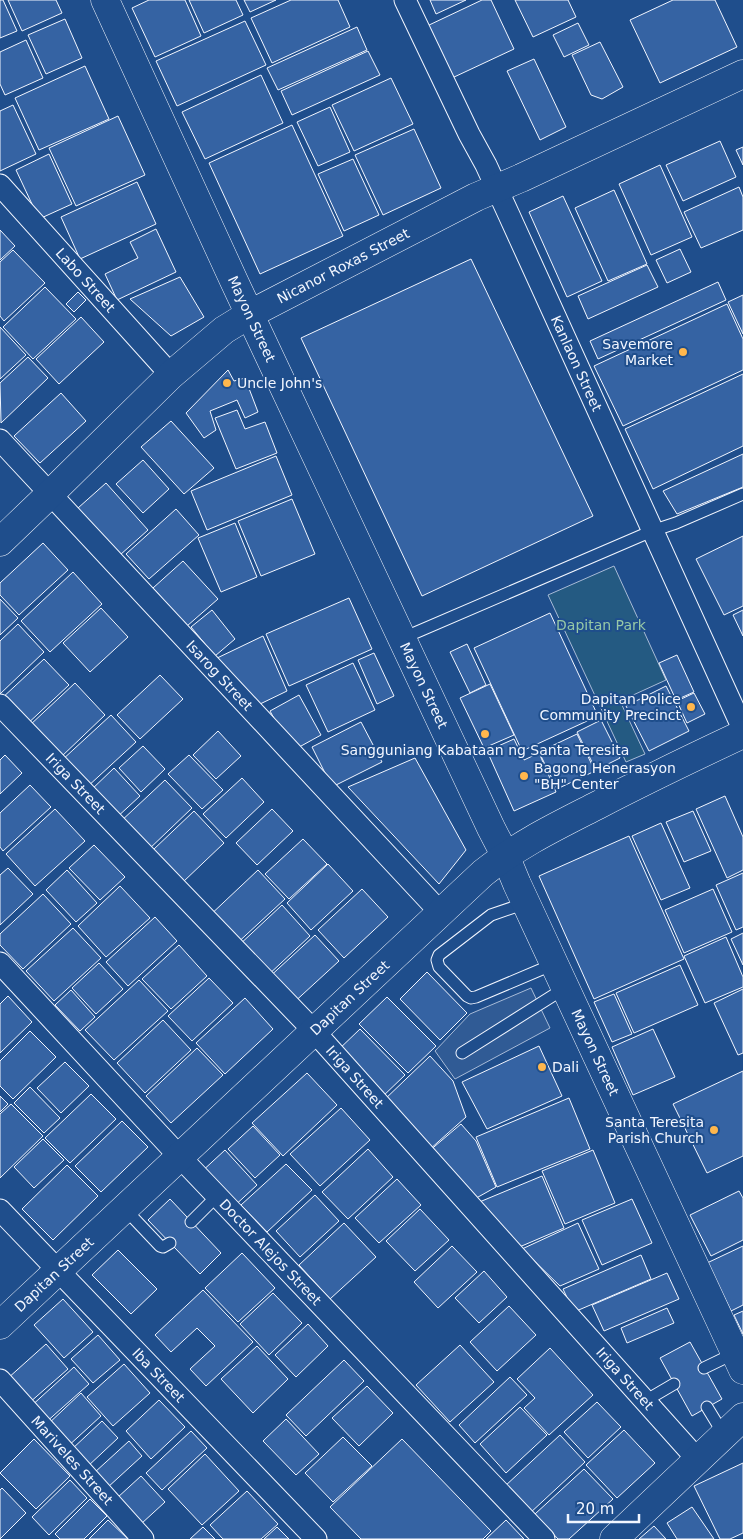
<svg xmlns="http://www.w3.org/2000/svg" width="743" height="1539" font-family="'DejaVu Sans',sans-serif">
  <rect width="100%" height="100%" fill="#1f4e8c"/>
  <path fill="#245a82" stroke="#a8bbd7" d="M614,566L666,680L620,701L645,754L626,762L548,595Z"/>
  <path fill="#305b95" stroke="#a8bbd7" d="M531,988L550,1028L455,1079L435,1051L470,1014Z"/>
  <g fill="#3563a3" stroke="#f2f6ff">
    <path d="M0,0H3L17,31L0,38Z"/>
    <path d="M8,0H56L62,13L22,31Z"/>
    <path d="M149,0H185L201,36L155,57L132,8Z"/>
    <path d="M189,0H236L243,15L204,33Z"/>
    <path d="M244,0H276L250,12Z"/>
    <path d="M291,0H338L350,27L272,63L251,18Z"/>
    <path d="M430,0H466L436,14Z"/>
    <path d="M482,0H491L514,49L452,78L427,26Z"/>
    <path d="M515,0H568L576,17L533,37Z"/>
    <path d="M673,0H715L737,47L660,83L630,20Z"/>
    <path d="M65,19L82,58L46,74L28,35Z"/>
    <path d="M245,21L266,65L177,106L156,61Z"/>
    <path d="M578,23L589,45L564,57L553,35Z"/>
    <path d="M357,27L367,50L278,90L267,68Z"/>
    <path d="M26,40L43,78L5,95L0,84V52Z"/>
    <path d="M600,42L623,87L602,99L591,95L572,55Z"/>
    <path d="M368,51L380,75L292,115L281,91Z"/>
    <path d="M534,59L566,127L540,140L507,71Z"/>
    <path d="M85,66L109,119L39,150L15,98Z"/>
    <path d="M261,75L283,123L205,159L182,112Z"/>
    <path d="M391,78L413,124L354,151L332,105Z"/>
    <path d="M13,105L36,154L0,171V111Z"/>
    <path d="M330,107L350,152L318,166L297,122Z"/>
    <path d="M118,116L145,175L76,206L49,148Z"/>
    <path d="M292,125L343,236L260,274L209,163Z"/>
    <path d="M414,129L441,188L383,215L355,155Z"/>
    <path d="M720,141L736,177L683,201L666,165Z"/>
    <path d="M743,147V165L736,150Z"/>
    <path d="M49,154L72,204L39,219L16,170Z"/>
    <path d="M353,159L379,215L344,231L318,174Z"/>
    <path d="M660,165L692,237L651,255L619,184Z"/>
    <path d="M137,182L156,224L80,259L61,217Z"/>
    <path d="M739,187L743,197V230L701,248L684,212Z"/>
    <path d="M614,190L647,264L608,281L575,208Z"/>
    <path d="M563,196L602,281L567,297L529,212Z"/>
    <path d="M156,229L176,272L117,300L105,274L138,258L130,242Z"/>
    <path d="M0,230L15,246L0,260Z"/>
    <path d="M680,249L691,272L667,283L656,260Z"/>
    <path d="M13,250L45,283L4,321L0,316V262Z"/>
    <path d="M471,259L593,516L422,596L301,338Z"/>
    <path d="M647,265L658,287L588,319L578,296Z"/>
    <path d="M180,277L204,317L171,336L130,299Z"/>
    <path d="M718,282L726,300L598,359L590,341Z"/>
    <path d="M45,287L76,319L33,359L3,327Z"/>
    <path d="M78,292L86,300L74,312L66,304Z"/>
    <path d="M743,295V334L728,302Z"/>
    <path d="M727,304L743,339V370L623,426L594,366Z"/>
    <path d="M81,317L104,342L59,384L36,359Z"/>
    <path d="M0,327L26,355L0,379Z"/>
    <path d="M28,357L48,378L1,423L0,383Z"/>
    <path d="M228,370L234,381L245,378L258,412L245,418L237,400L210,411L216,430L204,438L186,413Z"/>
    <path d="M743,374V446L653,489L625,429Z"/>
    <path d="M61,393L86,421L40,463L14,436Z"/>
    <path d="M237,410L245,429L265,422L277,453L236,469L215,418Z"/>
    <path d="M171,421L214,468L184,494L141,447Z"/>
    <path d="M743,454V487L677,514L663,491Z"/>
    <path d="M276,456L292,495L207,530L191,491Z"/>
    <path d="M143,460L169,489L143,513L116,484Z"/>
    <path d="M106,483L148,530L120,555L78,508Z"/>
    <path d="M292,499L315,554L261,576L238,521Z"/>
    <path d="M176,509L199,535L149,579L126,554Z"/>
    <path d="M235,523L257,577L221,592L198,538Z"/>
    <path d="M743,536V606L724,615L696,559Z"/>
    <path d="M43,543L68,570L19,615L0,595V583Z"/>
    <path d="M183,561L218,599L187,626L153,588Z"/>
    <path d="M73,572L102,604L50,652L21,621Z"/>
    <path d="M349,598L372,649L289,686L266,634Z"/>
    <path d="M0,599L18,618L0,635Z"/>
    <path d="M101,608L128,637L90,672L63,643Z"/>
    <path d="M212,610L235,639L215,656L191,627Z"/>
    <path d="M743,610V636L733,615Z"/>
    <path d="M550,613L598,716L522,751L474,648Z"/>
    <path d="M18,624L44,652L0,694V641Z"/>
    <path d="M263,636L287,691L258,705L213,660Z"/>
    <path d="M467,644L486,685L470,693L450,652Z"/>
    <path d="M374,653L394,696L377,704L358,660Z"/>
    <path d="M677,655L694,692L676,700L659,663Z"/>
    <path d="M44,659L69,685L24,727L0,700Z"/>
    <path d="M353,663L375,710L328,732L306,685Z"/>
    <path d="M160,675L183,699L140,739L117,715Z"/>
    <path d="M75,683L105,715L60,758L29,726Z"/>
    <path d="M490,684L514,735L484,748L460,698Z"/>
    <path d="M666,686L689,731L649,751L626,706Z"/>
    <path d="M694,693L705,714L687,723L677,701Z"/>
    <path d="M299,695L321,735L292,751L270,711Z"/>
    <path d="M111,715L136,742L86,788L61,761Z"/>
    <path d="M601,720L620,758L596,770L577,732Z"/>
    <path d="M361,722L382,762L332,787L312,747Z"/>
    <path d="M218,731L241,756L216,779L193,755Z"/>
    <path d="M577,734L595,771L557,789L539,752Z"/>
    <path d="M514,739L524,760L539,753L556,792L514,811L487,751Z"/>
    <path d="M143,746L165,769L141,792L119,768Z"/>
    <path d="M5,755L22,773L0,794V760Z"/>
    <path d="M189,755L223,790L202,809L168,774Z"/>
    <path d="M415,758L466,850L439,884L348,787Z"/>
    <path d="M114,768L140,796L115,819L89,792Z"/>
    <path d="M242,778L264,802L226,838L203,814Z"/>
    <path d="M165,780L192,808L146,852L119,823Z"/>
    <path d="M30,785L51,807L3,851L0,847V813Z"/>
    <path d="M725,796L743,837V870L727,878L696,809Z"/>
    <path d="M55,809L85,841L35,886L6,854Z"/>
    <path d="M272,809L293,831L257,865L236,843Z"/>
    <path d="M194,811L224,843L183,882L153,850Z"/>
    <path d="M693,811L711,851L684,862L666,822Z"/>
    <path d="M661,823L690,888L661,900L632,836Z"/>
    <path d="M629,836L684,959L594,999L539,876Z"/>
    <path d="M303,839L327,864L289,899L265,874Z"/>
    <path d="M94,845L125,877L100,900L69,868Z"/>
    <path d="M328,864L353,891L311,930L287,903Z"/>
    <path d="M8,868L33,894L0,925V875Z"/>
    <path d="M67,870L97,903L76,922L46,890Z"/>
    <path d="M258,870L285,899L233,947L206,919Z"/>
    <path d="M743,873V927L736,930L716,885Z"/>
    <path d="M120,886L150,918L106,957L78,926Z"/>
    <path d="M362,889L388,917L344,958L318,930Z"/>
    <path d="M713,889L732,932L684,953L665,910Z"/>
    <path d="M43,894L71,924L23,969L0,945V934Z"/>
    <path d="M282,905L310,936L266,977L237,947Z"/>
    <path d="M155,917L177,941L128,986L106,962Z"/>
    <path d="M73,928L101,958L54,1001L26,971Z"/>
    <path d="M743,933V965L731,939Z"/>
    <path d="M315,935L339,961L290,1006L266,980Z"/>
    <path d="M726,937L743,977V987L705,1003L684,956Z"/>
    <path d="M179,945L207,976L171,1009L142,979Z"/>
    <path d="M99,963L123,989L96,1014L72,988Z"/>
    <path d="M680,965L698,1005L634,1033L616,993Z"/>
    <path d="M427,972L467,1013L440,1040L400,999Z"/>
    <path d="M209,978L233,1003L192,1041L168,1016Z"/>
    <path d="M139,980L168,1011L114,1060L85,1030Z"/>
    <path d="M743,989V1053L738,1055L714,1003Z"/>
    <path d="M71,990L95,1017L80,1031L55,1005Z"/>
    <path d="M614,994L632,1034L612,1042L594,1002Z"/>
    <path d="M8,996L32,1022L0,1053V1004Z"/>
    <path d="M387,997L436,1046L408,1073L359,1024Z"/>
    <path d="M245,998L273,1029L225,1074L196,1043Z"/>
    <path d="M163,1020L191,1050L145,1093L117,1063Z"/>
    <path d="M360,1029L405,1075L380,1099L335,1053Z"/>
    <path d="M653,1029L675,1077L633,1095L612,1047Z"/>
    <path d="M30,1031L56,1057L13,1099L0,1086V1061Z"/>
    <path d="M539,1046L562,1096L487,1129L462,1082Z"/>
    <path d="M197,1048L223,1075L171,1123L146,1096Z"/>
    <path d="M430,1056L453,1081L466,1117L429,1150L382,1102Z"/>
    <path d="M65,1062L89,1086L61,1113L37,1088Z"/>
    <path d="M743,1071V1156L707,1173L673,1104Z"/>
    <path d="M307,1073L337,1105L283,1156L252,1123Z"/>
    <path d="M30,1087L60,1118L44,1133L14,1103Z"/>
    <path d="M91,1094L116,1119L70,1163L45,1138Z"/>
    <path d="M0,1096L8,1104L0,1112Z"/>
    <path d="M569,1098L590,1149L497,1187L476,1137Z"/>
    <path d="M11,1104L43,1136L0,1178V1114Z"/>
    <path d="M341,1108L370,1140L320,1186L290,1154Z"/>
    <path d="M122,1121L148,1147L101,1192L75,1166Z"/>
    <path d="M461,1124L476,1141L496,1187L471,1201L428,1152Z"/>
    <path d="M253,1126L280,1155L255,1178L228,1149Z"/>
    <path d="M43,1139L64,1160L34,1188L14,1167Z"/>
    <path d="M368,1149L393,1177L348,1219L322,1192Z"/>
    <path d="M225,1150L257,1185L231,1209L199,1174Z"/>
    <path d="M593,1150L615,1203L565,1224L542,1171Z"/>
    <path d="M286,1164L312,1190L267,1232L241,1205Z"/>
    <path d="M67,1165L98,1196L53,1240L22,1209Z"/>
    <path d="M542,1176L564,1228L517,1248L477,1203Z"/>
    <path d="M397,1179L421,1205L379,1243L355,1218Z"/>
    <path d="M739,1191L743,1198V1240L711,1256L690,1215Z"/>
    <path d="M315,1195L339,1221L300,1257L276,1231Z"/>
    <path d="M170,1199L221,1253L200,1274L148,1220Z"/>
    <path d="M632,1199L652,1243L602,1265L582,1220Z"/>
    <path d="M420,1209L449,1240L415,1271L386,1241Z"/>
    <path d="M344,1223L376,1257L330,1299L299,1265Z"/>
    <path d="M578,1223L599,1269L560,1286L522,1249Z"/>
    <path d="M452,1246L477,1272L438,1308L414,1282Z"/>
    <path d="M743,1246V1305L731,1311L707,1263Z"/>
    <path d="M118,1250L157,1289L131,1314L92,1275Z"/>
    <path d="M242,1253L275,1288L238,1322L205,1288Z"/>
    <path d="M641,1255L651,1279L574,1312L563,1289Z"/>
    <path d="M484,1271L507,1297L479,1323L455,1298Z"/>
    <path d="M667,1273L679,1299L604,1331L592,1305Z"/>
    <path d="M203,1290L253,1342L206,1386L190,1369L215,1346L197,1328L171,1352L155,1335Z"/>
    <path d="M273,1293L302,1323L269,1355L240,1324Z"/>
    <path d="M63,1299L93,1332L64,1358L34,1325Z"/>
    <path d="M509,1306L536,1335L497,1371L470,1342Z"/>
    <path d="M667,1308L674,1323L627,1343L621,1328Z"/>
    <path d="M743,1311V1334L734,1315Z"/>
    <path d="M308,1324L328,1346L296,1377L275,1355Z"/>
    <path d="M98,1335L120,1360L93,1383L71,1359Z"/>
    <path d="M690,1342L722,1399L692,1416L660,1358Z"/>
    <path d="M46,1344L68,1369L29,1403L7,1379Z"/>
    <path d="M460,1345L494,1382L450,1422L416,1385Z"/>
    <path d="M257,1346L288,1379L253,1413L221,1379Z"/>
    <path d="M550,1348L593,1395L549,1435L524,1408L535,1398L517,1379Z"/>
    <path d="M344,1360L364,1381L306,1436L286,1415Z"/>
    <path d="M124,1364L150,1393L113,1426L87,1397Z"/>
    <path d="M74,1367L89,1384L44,1424L29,1408Z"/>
    <path d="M510,1377L527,1395L475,1443L459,1425Z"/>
    <path d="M367,1386L393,1413L359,1446L332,1418Z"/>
    <path d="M81,1393L101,1416L66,1448L46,1426Z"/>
    <path d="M159,1400L185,1427L151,1459L126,1431Z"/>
    <path d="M597,1402L621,1427L588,1458L564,1432Z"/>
    <path d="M520,1407L547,1435L506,1473L480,1444Z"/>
    <path d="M286,1419L319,1454L296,1475L263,1441Z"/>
    <path d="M102,1421L118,1438L87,1467L71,1450Z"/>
    <path d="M624,1430L655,1463L617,1498L586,1465Z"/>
    <path d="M191,1431L207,1448L162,1490L146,1473Z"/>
    <path d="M560,1435L585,1462L529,1514L504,1487Z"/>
    <path d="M343,1437L372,1466L333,1502L305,1473Z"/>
    <path d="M34,1439L70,1476L36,1509L0,1473Z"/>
    <path d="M402,1439L491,1531L483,1539H361L330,1507Z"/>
    <path d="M129,1441L142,1456L107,1488L94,1473Z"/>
    <path d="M205,1454L239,1491L202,1525L168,1489Z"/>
    <path d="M743,1463V1533L730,1539H720L694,1486Z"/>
    <path d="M584,1469L613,1499L569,1539H558L535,1514Z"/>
    <path d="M141,1476L165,1502L141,1524L117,1498Z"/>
    <path d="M70,1480L87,1498L49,1535L32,1517Z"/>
    <path d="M2,1488L26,1513L0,1539V1490Z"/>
    <path d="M247,1491L278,1524L261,1539H223L210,1525Z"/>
    <path d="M90,1499L107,1516L84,1539H60L55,1534Z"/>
    <path d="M692,1507L714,1539H677L667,1523Z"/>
    <path d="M108,1520L128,1539H89Z"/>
    <path d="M506,1520L524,1539H486Z"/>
    <path d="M654,1526L666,1539H639Z"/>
    <path d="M203,1527L215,1539H190Z"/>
    <path d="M277,1527L289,1539H264Z"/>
  </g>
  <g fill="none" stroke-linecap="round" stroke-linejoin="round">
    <defs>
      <g id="lane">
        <path d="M403,638L652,531L676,523L743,494"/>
        <path d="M526,903L491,915L439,955L437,960L439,967L467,996L471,998L476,997L554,964"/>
        <path d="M462,1053L565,988"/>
        <path d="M124,1208L160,1246L163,1247L170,1243"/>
        <path d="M191,1222L217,1196"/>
        <path d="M704,1368L735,1353"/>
        <path d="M645,1401L674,1384"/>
        <path d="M707,1407L724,1435"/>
      </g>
      <g id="street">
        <path id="s1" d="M405,0L469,134L486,165L509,215L743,729"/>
        <path id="s2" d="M0,185L171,375"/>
        <path id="s3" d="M0,440L440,912"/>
        <path id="s4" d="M0,705L313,1030L698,1460"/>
        <path id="s5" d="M0,963L179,1156L544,1539"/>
        <path id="s6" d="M0,1210L316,1539"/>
        <path id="s7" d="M0,1380L143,1539"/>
      </g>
      <g id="secondary">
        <path id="s8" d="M105,0L234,281L491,828L505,855L517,884L743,1370"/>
        <path id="s9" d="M0,542L50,494L171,375L224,330L250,314L476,197L521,178L743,74"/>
        <path id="s10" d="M0,1325L483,873C519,844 557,826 598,805C646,780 694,757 743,734"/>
        <path d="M614,1539L743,1417"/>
      </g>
    </defs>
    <use href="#lane" stroke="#f2f6ff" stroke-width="13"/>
    <use href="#street" stroke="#f2f6ff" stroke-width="23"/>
    <use href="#secondary" stroke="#f2f6ff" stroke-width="29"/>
    <use href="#lane" stroke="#1f4e8c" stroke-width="11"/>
    <use href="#street" stroke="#1f4e8c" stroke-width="21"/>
    <use href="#secondary" stroke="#1f4e8c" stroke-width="28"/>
  </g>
  <g fill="#ffb74d" stroke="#1f4e8c" stroke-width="2">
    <circle cx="683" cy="352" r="5"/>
    <circle cx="227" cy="383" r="5"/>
    <circle cx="691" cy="707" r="5"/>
    <circle cx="485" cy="734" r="5"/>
    <circle cx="524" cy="776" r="5"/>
    <circle cx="542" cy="1067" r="5"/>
    <circle cx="714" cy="1130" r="5"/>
  </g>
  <g text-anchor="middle" stroke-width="4" stroke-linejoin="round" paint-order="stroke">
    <g font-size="14" fill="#f2f6ff" stroke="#1f4e8c">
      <text dy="5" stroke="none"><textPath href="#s9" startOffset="444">Nicanor Roxas Street</textPath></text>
      <text dy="5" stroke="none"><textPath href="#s2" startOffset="128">Labo Street</textPath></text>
      <text dy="5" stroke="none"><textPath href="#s8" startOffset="351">Mayon Street</textPath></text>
      <text dy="5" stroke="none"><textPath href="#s1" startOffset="402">Kanlaon Street</textPath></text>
      <text dy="5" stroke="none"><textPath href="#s3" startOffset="322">Isarog Street</textPath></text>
      <text dy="5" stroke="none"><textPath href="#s8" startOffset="756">Mayon Street</textPath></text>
      <text dy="5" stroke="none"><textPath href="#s4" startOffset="109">Iriga Street</textPath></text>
      <text dy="5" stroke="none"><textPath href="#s10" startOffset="479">Dapitan Street</textPath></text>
      <text dy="5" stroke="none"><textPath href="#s8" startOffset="1161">Mayon Street</textPath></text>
      <text dy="5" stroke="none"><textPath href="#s4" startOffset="514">Iriga Street</textPath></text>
      <text dy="5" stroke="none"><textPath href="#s5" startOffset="396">Doctor Alejos Street</textPath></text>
      <text dy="5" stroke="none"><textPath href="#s10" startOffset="74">Dapitan Street</textPath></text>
      <text dy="5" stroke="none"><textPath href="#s6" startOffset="229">Iba Street</textPath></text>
      <text dy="5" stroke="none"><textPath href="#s4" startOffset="919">Iriga Street</textPath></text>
      <text dy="5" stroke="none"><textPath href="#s7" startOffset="108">Mariveles Street</textPath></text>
    </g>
    <g font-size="14" fill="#f2f6ff" stroke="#1f4e8c" text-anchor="end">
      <text x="673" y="349">Savemore<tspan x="673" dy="16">Market</tspan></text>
      <text x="237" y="388" text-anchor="start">Uncle John's</text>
      <text x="681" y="704">Dapitan Police<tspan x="681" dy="16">Community Precinct</tspan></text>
      <text x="485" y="755" text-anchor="middle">Sangguniang Kabataan ng Santa Teresita</text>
      <text x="534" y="773" text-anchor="start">Bagong Henerasyon<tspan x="534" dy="16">"BH" Center</tspan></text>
      <text x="552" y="1072" text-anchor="start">Dali</text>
      <text x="704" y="1127">Santa Teresita<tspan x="704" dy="16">Parish Church</tspan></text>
    </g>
    <g font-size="14" fill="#97c8a6" stroke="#1f4e8c">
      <text x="601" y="630">Dapitan Park</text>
    </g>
  </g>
  <path d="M568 1514v8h71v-8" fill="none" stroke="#f2f6ff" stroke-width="2.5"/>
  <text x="576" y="1514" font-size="15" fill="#f2f6ff" stroke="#1f4e8c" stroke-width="4" paint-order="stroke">20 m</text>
</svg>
